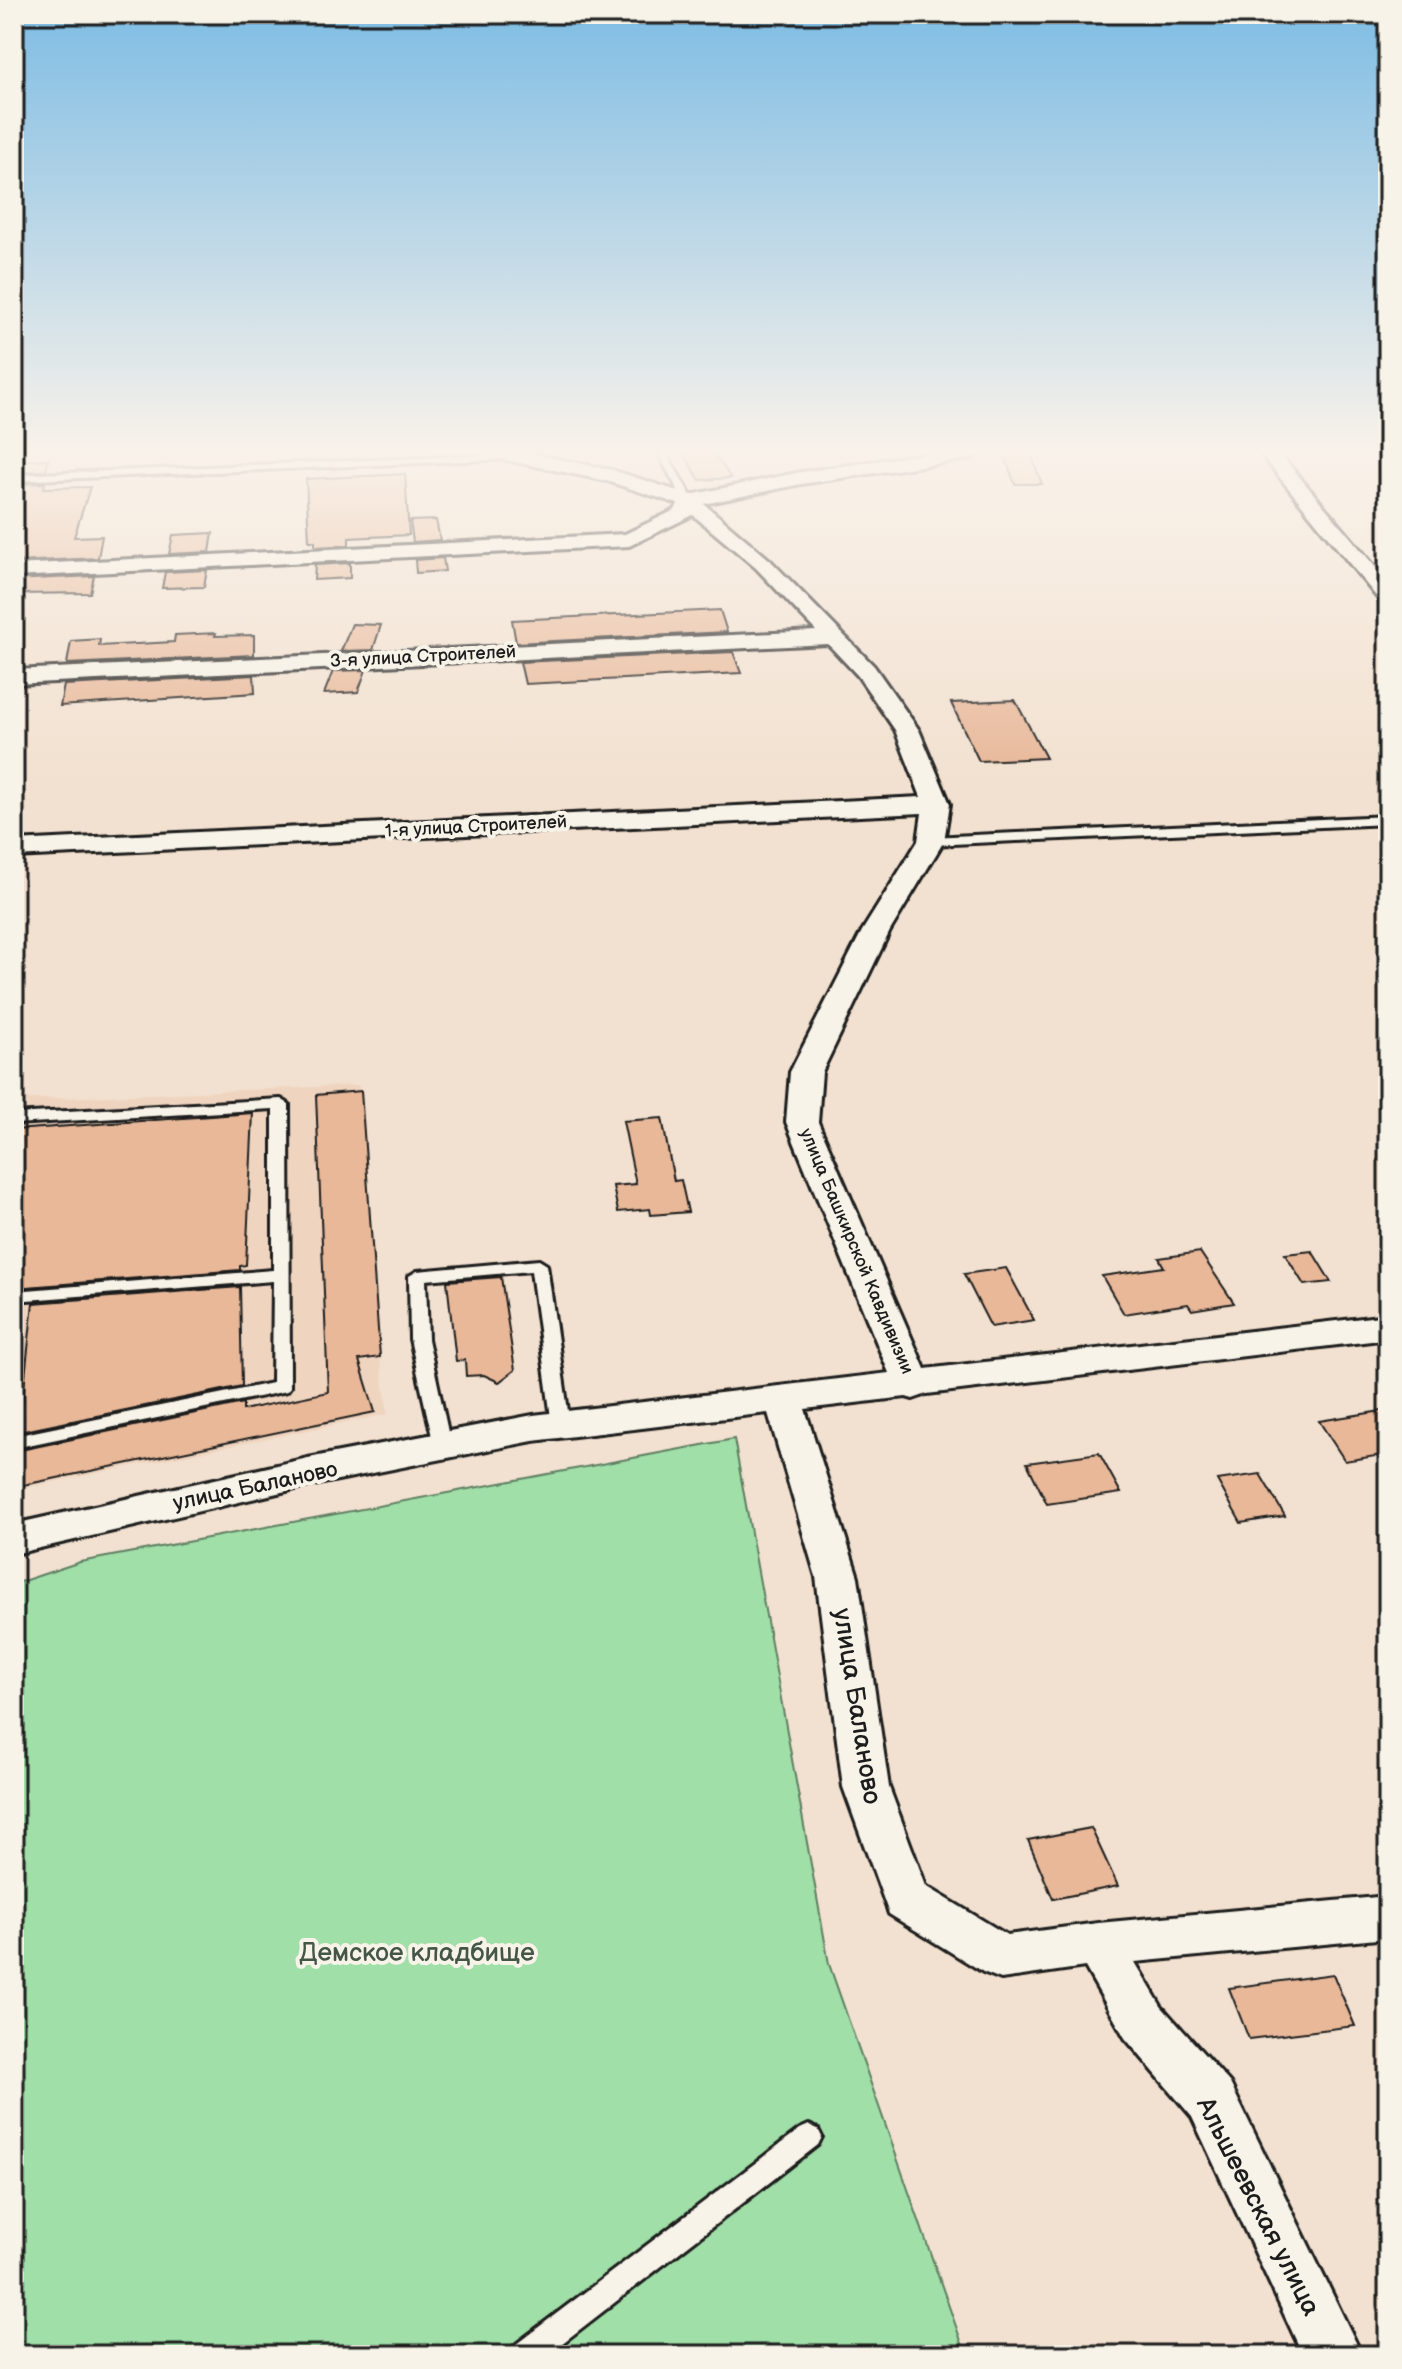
<svg xmlns="http://www.w3.org/2000/svg" width="1402" height="2369" font-family="'Balsamiq Sans',sans-serif">
  <rect width="100%" height="100%" fill="#f2e1d0"/>
  <filter id="ink" filterUnits="userSpaceOnUse"><feTurbulence type="fractalNoise" baseFrequency=".0125" numOctaves="2"/><feDisplacementMap in="SourceGraphic" scale="16" xChannelSelector="R" yChannelSelector="G"/><feConvolveMatrix kernelMatrix="1 2 1 2 8 2 1 2 1" color-interpolation-filters="sRGB"/></filter>
  <g filter="url(#ink)">
    <path fill="#efd5c0" d="M358,1085L361,1091L380,1357L388,1414L14,1490V1100Z"/>
    <path fill="#a0dfa8" stroke="#5e7e62" stroke-width="2" d="M734,1439L829,1964L966,2355H14V1584L80,1562Z"/>
    <g fill="#e8b899" stroke="#1c1c1c" stroke-width="2">
      <path d="M710,448L731,478L700,480L681,450Z"/>
      <path d="M1003,452H1030L1042,484H1015Z"/>
      <path d="M48,459L46,471L14,472V461Z"/>
      <path d="M405,474L409,535L349,538V545L315,547V541H309L306,479Z"/>
      <path d="M45,483L44,488L90,487L74,537L102,536L98,558L14,562V484Z"/>
      <path d="M436,520L440,540L413,542L410,521Z"/>
      <path d="M213,533L210,552L169,554L173,535Z"/>
      <path d="M443,558L445,571L416,573L415,560Z"/>
      <path d="M350,563V578L314,580L315,565Z"/>
      <path d="M207,570L204,587L162,588L165,572Z"/>
      <path d="M94,576L90,593L14,594V580Z"/>
      <path d="M720,610L727,632L516,643L512,620Z"/>
      <path d="M352,624L381,625L373,650L341,651Z"/>
      <path d="M216,633L215,636L254,635V655L67,664L71,641L100,639L99,646L174,642L175,635Z"/>
      <path d="M733,652L741,673L525,684L520,662Z"/>
      <path d="M366,670L358,692L324,694L333,671Z"/>
      <path d="M254,675L255,693L60,706L64,685Z"/>
      <path d="M1015,700L1046,758L979,761L951,703Z"/>
      <path d="M361,1091L380,1357L359,1360L375,1412L14,1487L16,1451L243,1403V1410L328,1392L316,1095Z"/>
      <path d="M253,1113L246,1265L240,1266V1270L14,1288V1130Z"/>
      <path d="M662,1118L674,1181L681,1180L688,1212L651,1215L650,1209L618,1212L613,1186L636,1184L623,1121Z"/>
      <path d="M1312,1251L1331,1282L1304,1285L1285,1254Z"/>
      <path d="M1200,1252L1234,1303L1192,1310L1188,1304L1124,1314L1102,1276L1164,1267L1159,1258Z"/>
      <path d="M1006,1268L1034,1320L991,1327L964,1274Z"/>
      <path d="M501,1277L515,1370L499,1382L484,1375L466,1376L465,1360L456,1361L447,1281Z"/>
      <path d="M240,1287L242,1386L19,1432L33,1303Z"/>
      <path d="M1388,1410V1454L1345,1461L1319,1421Z"/>
      <path d="M1099,1453L1121,1493L1047,1504L1027,1463Z"/>
      <path d="M1260,1474L1285,1516L1241,1523L1217,1480Z"/>
      <path d="M1091,1828L1118,1886L1053,1899L1028,1840Z"/>
      <path d="M1333,1974L1355,2026L1249,2039L1229,1988Z"/>
    </g>
    <g fill="none" stroke-linecap="round" stroke-linejoin="round">
      <defs>
        <g id="lane">
          <path d="M655,448H663L694,501L692,503L684,501Z"/>
          <path d="M511,454V458L508,459L14,481V475Z"/>
          <path d="M1388,816V824L931,845L925,841L931,837Z"/>
          <path d="M281,1099L289,1104L290,1387L287,1391L14,1448V1436L272,1383L273,1281L14,1301V1291L273,1270V1109L14,1124V1114Z"/>
          <path d="M539,1260L547,1265L570,1425L567,1429H555L552,1425L531,1271L426,1280L428,1339L451,1446L449,1450H435L410,1339L409,1276L417,1271Z"/>
          <path d="M809,2125L818,2129L822,2137L818,2145L547,2355H511L515,2345L800,2129Z"/>
        </g>
        <g id="street">
          <path d="M469,448H504L612,470L690,495L801,472L965,448H988L969,459L801,484L704,504L770,560L874,666L919,730L950,804L944,841L890,931L822,1072L818,1122L925,1369L1388,1315V1339L927,1394L913,1399L906,1397L805,1409L858,1577L889,1787L926,1886L1007,1935L1098,1923L1388,1896V1938L1135,1962L1161,2006L1230,2083L1362,2355H1303L1192,2117L1125,2038L1085,1967L1001,1979L983,1972L889,1914L843,1787L816,1577L768,1413L533,1441L308,1486L14,1554V1524L308,1458L533,1415L889,1373L786,1122L790,1072L862,931L918,841L922,813L14,857V841L921,797L895,730L858,676L828,644L14,684V670L816,631L756,568L693,515L629,546L14,577V565L625,534L675,510L678,504L607,481L478,454Z"/>
          <path d="M1256,448H1275L1388,582V603L1380,601Z"/>
        </g>
      </defs>
      <use href="#lane" stroke="#1c1c1c" stroke-width="6"/>
      <use href="#street" stroke="#1c1c1c" stroke-width="6"/>
      <use href="#lane" fill="#f7f3e8" fill-rule="evenodd"/>
      <use href="#street" fill="#f7f3e8" fill-rule="evenodd"/>
    </g>
  </g>
  <linearGradient id="sky" x2="0" y2="1"><stop stop-color="#7dbce4"/><stop offset="0.58" stop-color="#f9f2ea"/><stop offset="1" stop-color="#f9f2ea" stop-opacity="0"/></linearGradient>
  <rect width="1402" height="779" fill="url(#sky)"/>
  <g text-anchor="middle" stroke-width="8" stroke-linejoin="round" paint-order="stroke">
    <g font-size="18" fill="#1c1c1c" stroke="#f7f3e8">
      <text transform="translate(423 656) rotate(-3)" y="6">3-я улица Строителей</text>
      <text transform="translate(476 826) rotate(-3)" y="6">1-я улица Строителей</text>
      <text transform="translate(857 1251) rotate(67)" y="6">улица Башкирской Кавдивизии</text>
    </g>
    <g font-size="22" fill="#1c1c1c" stroke="#f7f3e8">
      <text transform="translate(255 1485) rotate(-12)" y="8">улица Баланово</text>
    </g>
    <g font-size="26" fill="#1c1c1c" stroke="#f7f3e8">
      <text transform="translate(858 1706) rotate(81)" y="9">улица Баланово</text>
      <text transform="translate(1259 2206) rotate(63)" y="9">Альшеевская улица</text>
    </g>
    <g font-size="26" fill="#445646" stroke="#f7f3e8">
      <text x="417" y="1961">Демское кладбище</text>
    </g>
  </g>
  <rect width="1402" height="2369" fill="none" stroke="#f7f3e8" stroke-width="48"/>
  <rect x="24" y="24" width="1354" height="2321" fill="none" stroke="#1c1c1c" stroke-width="3" filter="url(#ink)"/>
</svg>
